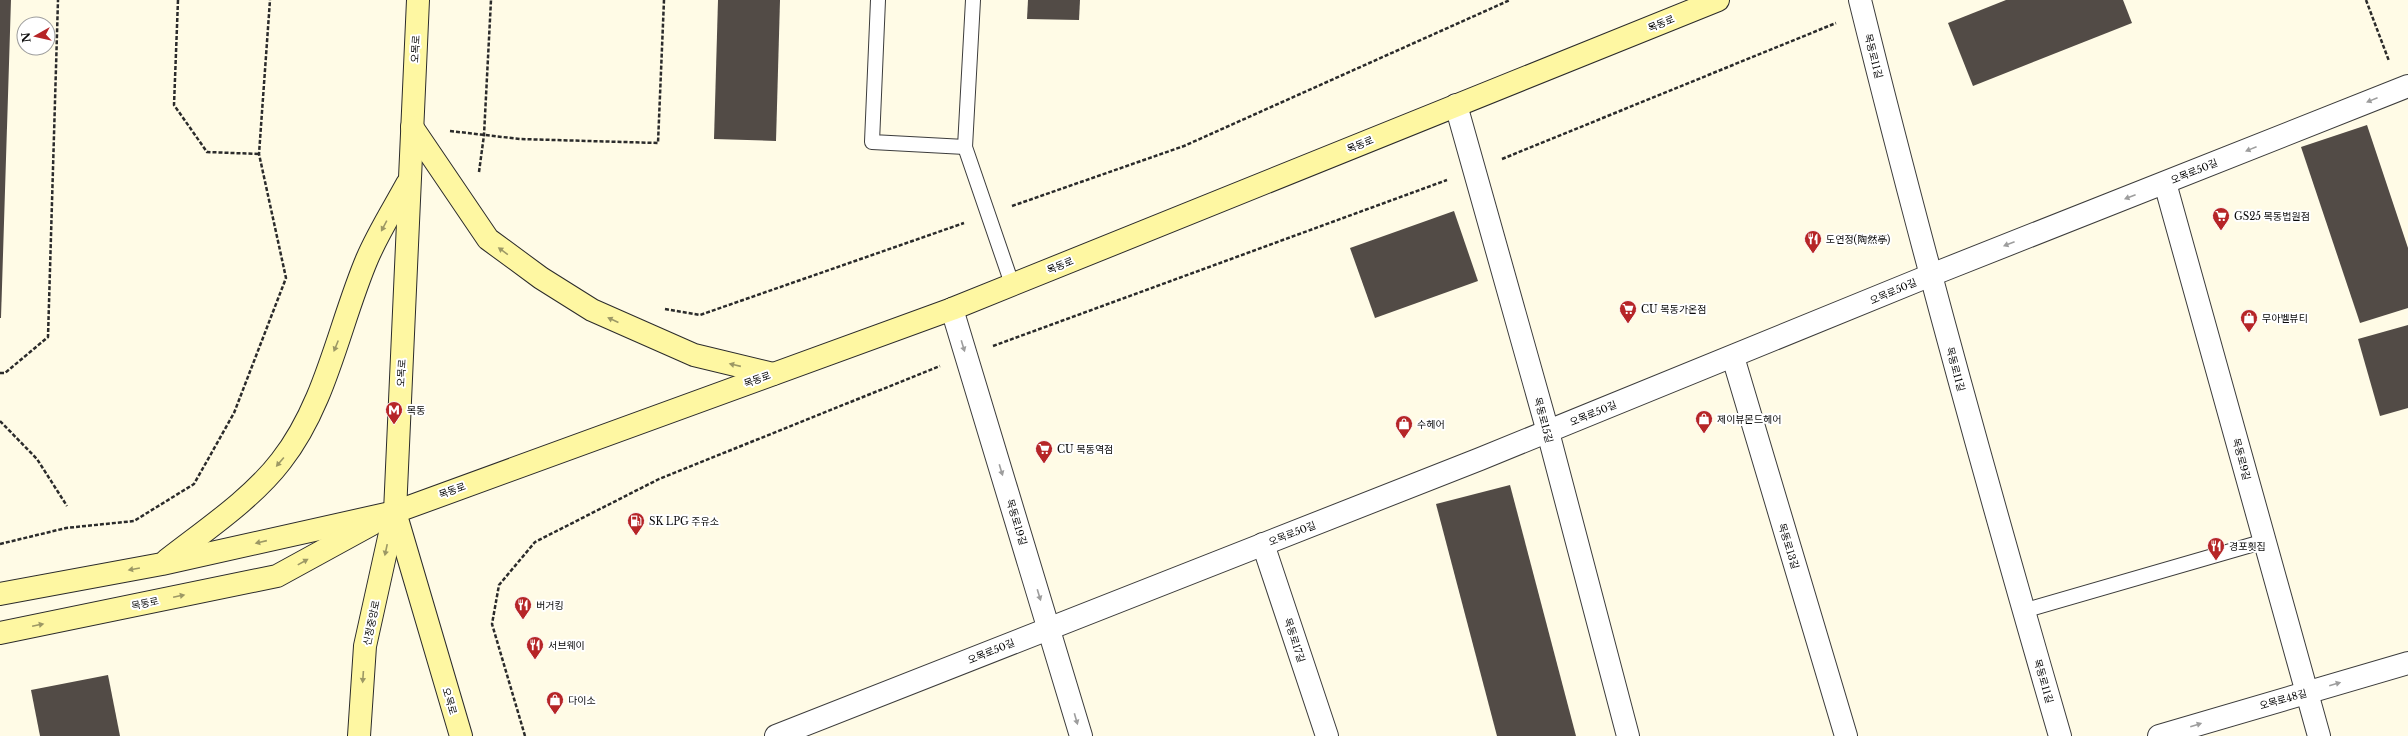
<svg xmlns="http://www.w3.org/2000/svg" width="2408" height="736" font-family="'Libre Baskerville','Noto Sans KR',serif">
  <rect width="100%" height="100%" fill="#fffbe6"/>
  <g fill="#524b46">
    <path d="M0,0H11L1,318H0Z"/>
    <path d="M718,0H780L776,141L714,139Z"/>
    <path d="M1028,0H1080L1079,20L1027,19Z"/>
    <path d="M2006,0H2123L2132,23L1973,86L1948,23Z"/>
    <path d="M2367,125L2408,248V308L2360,323L2301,147Z"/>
    <path d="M1454,211L1478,281L1375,318L1350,248Z"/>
    <path d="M2408,325V408L2380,416L2358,339Z"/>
    <path d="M1510,485L1576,736H1497L1436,504Z"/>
    <path d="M108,675L120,736H40L31,690Z"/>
  </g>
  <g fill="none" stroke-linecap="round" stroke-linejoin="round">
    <defs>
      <g id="lane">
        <path d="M878,0L872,142L965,147"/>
        <path d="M973,0L965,147L1012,284"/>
        <path d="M2023,611L2265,541"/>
      </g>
      <g id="street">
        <path d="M1860,0C1921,247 1989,492 2060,736"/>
        <path d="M1456,105L1548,432L1628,736"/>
        <path d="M2165,183L2319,736"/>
        <path d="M952,309L1081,736"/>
        <path d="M1733,357L1846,736"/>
        <path d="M1263,544L1327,736"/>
        <path d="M776,736L1480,459L1931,275L2408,86"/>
        <path d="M2159,736L2408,663"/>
      </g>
      <g id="secondary">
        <path d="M418,0L395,512L461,736"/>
        <path d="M412,127L488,239L541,278L592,310L694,355L773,374"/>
        <path d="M167,560C204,531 252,499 281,461C326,404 339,325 367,259C378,233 394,208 407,184"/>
        <path d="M0,594L162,564L395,512L952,309L1718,0"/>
        <path d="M0,633L277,576L372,524"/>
        <path d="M359,736L365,646L394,515"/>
      </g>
    </defs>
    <use href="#lane" stroke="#3c3c3c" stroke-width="16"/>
    <use href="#street" stroke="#3c3c3c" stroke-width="24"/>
    <use href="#secondary" stroke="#2b2b2b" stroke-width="24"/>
    <g stroke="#2b2b2b" stroke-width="2.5" stroke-dasharray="4 2" stroke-linecap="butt">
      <path d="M178,0L174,105L207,152L259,154"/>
      <path d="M2366,0L2389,61"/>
      <path d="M450,131L520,139L658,143L664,0"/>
      <path d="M1502,159L1836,23"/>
      <path d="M479,172L484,135L491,0"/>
      <path d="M1012,206L1184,146L1510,0"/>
      <path d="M665,309L700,315L964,223"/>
      <path d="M993,346L1447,180"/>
      <path d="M0,373H5L48,337L58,0"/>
      <path d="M0,421L37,459L67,506"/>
      <path d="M0,544L66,528L134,521L194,484L234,413L286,278L259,154L270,0"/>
      <path d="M525,736L492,624L499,585L535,542L659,479L940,366"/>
    </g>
    <use href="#lane" stroke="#fff" stroke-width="14"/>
    <use href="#street" stroke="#fff" stroke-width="22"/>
    <use href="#secondary" stroke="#fef7a2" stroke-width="22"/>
  </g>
  <defs><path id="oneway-solid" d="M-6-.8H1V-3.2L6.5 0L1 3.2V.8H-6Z"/></defs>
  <g fill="#9d9d9d">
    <use href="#oneway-solid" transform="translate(2372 100) rotate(158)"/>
    <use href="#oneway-solid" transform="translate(2251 149) rotate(158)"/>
    <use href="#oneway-solid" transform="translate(2130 197) rotate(159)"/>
    <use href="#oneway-solid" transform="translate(2009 244) rotate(159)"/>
    <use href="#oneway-solid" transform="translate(963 346) rotate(73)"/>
    <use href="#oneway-solid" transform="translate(1001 470) rotate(73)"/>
    <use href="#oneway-solid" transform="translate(1039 595) rotate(73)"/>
    <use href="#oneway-solid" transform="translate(2335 684) rotate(-16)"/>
    <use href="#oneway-solid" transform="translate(1076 719) rotate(74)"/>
    <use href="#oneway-solid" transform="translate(2196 725) rotate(-17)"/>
  </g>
  <g fill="#9c9865">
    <use href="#oneway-solid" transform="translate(384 226) rotate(118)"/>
    <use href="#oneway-solid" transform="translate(503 251) rotate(-144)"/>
    <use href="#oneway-solid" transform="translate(613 320) rotate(-155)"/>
    <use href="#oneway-solid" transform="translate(336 346) rotate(112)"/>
    <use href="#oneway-solid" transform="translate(735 365) rotate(-167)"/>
    <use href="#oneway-solid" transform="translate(280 462) rotate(130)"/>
    <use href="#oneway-solid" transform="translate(261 542) rotate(167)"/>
    <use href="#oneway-solid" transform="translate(386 550) rotate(102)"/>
    <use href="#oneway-solid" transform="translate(303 562) rotate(-29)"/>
    <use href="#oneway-solid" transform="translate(134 569) rotate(170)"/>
    <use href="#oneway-solid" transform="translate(179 596) rotate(-12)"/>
    <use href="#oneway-solid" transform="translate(38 625) rotate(-12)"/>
    <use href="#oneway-solid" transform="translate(363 677) rotate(94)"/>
  </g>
  <defs>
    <symbol id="supermarket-pin" viewBox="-11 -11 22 30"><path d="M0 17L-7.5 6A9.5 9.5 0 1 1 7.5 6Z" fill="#b62527" stroke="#fff"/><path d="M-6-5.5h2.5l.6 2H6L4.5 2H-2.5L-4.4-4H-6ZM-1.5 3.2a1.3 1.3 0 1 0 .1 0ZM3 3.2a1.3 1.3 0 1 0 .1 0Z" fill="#fff"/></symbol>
    <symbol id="restaurant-pin" viewBox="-11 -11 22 30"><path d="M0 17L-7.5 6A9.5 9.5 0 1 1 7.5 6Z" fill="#b62527" stroke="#fff"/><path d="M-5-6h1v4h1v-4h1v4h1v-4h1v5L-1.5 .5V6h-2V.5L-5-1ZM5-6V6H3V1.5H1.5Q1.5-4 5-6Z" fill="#fff"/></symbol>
    <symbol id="shop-pin" viewBox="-11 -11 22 30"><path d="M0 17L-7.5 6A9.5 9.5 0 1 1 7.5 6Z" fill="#b62527" stroke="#fff"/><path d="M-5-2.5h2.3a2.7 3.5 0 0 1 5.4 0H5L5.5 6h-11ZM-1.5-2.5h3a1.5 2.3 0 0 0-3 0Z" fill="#fff"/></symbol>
    <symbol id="metro-pin" viewBox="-11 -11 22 30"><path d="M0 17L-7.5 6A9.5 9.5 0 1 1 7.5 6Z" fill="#b62527" stroke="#fff"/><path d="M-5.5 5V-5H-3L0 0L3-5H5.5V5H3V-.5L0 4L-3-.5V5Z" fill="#fff"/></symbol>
    <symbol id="fuel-pin" viewBox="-11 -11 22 30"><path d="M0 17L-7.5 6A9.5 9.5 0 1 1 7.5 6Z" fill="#b62527" stroke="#fff"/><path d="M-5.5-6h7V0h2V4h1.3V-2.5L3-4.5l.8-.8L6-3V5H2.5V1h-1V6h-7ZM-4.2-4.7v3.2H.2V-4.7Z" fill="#fff"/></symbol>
  </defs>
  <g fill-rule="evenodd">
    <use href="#supermarket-pin" x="2211" y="206" width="20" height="27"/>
    <use href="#restaurant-pin" x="1803" y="229" width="20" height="27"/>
    <use href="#supermarket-pin" x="1618" y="299" width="20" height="27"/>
    <use href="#shop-pin" x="2239" y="308" width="20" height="27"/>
    <use href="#metro-pin" x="384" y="400" width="20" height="27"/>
    <use href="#shop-pin" x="1694" y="409" width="20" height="27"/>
    <use href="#shop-pin" x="1394" y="414" width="20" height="27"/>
    <use href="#supermarket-pin" x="1034" y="439" width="20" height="27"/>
    <use href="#fuel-pin" x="626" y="511" width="20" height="27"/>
    <use href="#restaurant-pin" x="2206" y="536" width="20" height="27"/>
    <use href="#restaurant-pin" x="513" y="595" width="20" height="27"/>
    <use href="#restaurant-pin" x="525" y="635" width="20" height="27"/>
    <use href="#shop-pin" x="545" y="690" width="20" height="27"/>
  </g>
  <g text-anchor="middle" stroke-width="4" stroke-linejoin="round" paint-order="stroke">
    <g font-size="10" fill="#090909" stroke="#fff">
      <text transform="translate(1661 23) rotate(-22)" y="4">목동로</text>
      <text transform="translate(415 49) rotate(-87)" y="4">오목로</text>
      <text transform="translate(1874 56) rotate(76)" y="4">목동로11길</text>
      <text transform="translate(1360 144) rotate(-22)" y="4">목동로</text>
      <text transform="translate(2194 171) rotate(-22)" y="4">오목로50길</text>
      <text transform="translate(1060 265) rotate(-22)" y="4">목동로</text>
      <text transform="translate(1893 291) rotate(-23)" y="4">오목로50길</text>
      <text transform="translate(1956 369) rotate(75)" y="4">목동로11길</text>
      <text transform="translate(401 373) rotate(-87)" y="4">오목로</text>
      <text transform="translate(757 379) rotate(-20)" y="4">목동로</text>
      <text transform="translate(1593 413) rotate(-22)" y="4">오목로50길</text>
      <text transform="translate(1544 420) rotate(75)" y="4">목동로15길</text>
      <text transform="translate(2242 459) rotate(75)" y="4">목동로9길</text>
      <text transform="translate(452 490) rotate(-20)" y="4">목동로</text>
      <text transform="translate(1017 522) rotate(73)" y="4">목동로19길</text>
      <text transform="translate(1292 533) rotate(-21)" y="4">오목로50길</text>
      <text transform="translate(1789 546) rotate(73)" y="4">목동로13길</text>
      <text transform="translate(145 603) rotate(-12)" y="4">목동로</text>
      <text transform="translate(371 623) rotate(-78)" y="4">신정중앙로</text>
      <text transform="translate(1295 640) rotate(72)" y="4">목동로17길</text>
      <text transform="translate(991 651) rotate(-22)" y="4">오목로50길</text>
      <text transform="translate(2044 681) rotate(74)" y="4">목동로11길</text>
      <text transform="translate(2283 699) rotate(-16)" y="4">오목로48길</text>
      <text transform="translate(450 701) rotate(74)" y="4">오목로</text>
    </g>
    <g font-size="10" fill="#090909" stroke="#fff" text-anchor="start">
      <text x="2234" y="220">GS25 목동법원점</text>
      <text x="1826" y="243">도연정(陶然亭)</text>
      <text x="1641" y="313">CU 목동가온점</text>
      <text x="2262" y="322">무아벨뷰티</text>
      <text x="407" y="414">목동</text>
      <text x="1717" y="423">제이뷰몬드헤어</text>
      <text x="1417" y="428">수헤어</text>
      <text x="1057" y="453">CU 목동역점</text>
      <text x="649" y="525">SK LPG 주유소</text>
      <text x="2229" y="550">경포횟집</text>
      <text x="536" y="609">버거킹</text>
      <text x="548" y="649">서브웨이</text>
      <text x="568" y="704">다이소</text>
    </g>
  </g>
  <g transform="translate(36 36) rotate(262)"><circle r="19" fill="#ffffff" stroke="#9d9d9d"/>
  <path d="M0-3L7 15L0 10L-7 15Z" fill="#b62527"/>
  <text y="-6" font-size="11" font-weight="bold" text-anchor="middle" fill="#090909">N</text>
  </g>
</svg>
